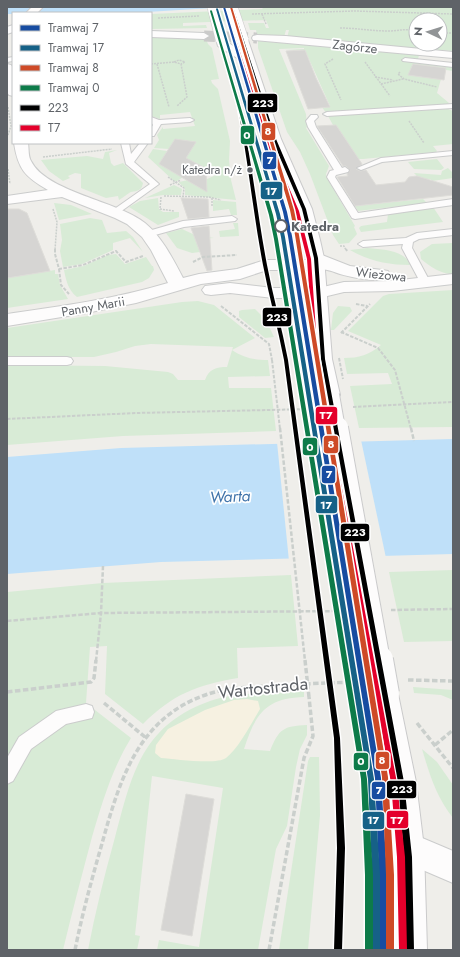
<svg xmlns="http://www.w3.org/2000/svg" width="460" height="957" font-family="Jost,sans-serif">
  <rect width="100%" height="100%" fill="#efeeea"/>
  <g fill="#d8ebd6" fill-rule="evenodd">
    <path d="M271,7H453V51L287,38L289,30H286L284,37L257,35L256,30H250L248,23H264L266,28H269L266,20L183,23V26L206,25L207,28L151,29V14L263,9L262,8ZM416,20H440V44H416Z"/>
    <path d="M151,37L206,39L208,44L212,48L219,79L211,80L212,83L218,89L230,141L229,160L231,180L236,200L185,195V188L179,183V182L188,180L196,184L216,175L198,164L176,173L183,177L177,181H174L148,157L153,149L167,151L163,159L184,162L195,142L169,149L154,148L159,140L157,135L163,127V129L195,126L190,112L160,115V119L151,116Z"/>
    <path d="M258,41L419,55L418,59L410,58L409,62L453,66V71L413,65L408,75L441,79L437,93L449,103L448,104L326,113L322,107L330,106L305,50H284L304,49V48L279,49L306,114L307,127L306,128L329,166L326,174L327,178L355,226L354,227L357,234L349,243L339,244L333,235L310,174L300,152L287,132L258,48Z"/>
    <path d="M448,109L453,111V144L433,146L437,151L436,152L363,159H358L336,125H333L328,116Z"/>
    <path d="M117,150L109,153L111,163L114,166L123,163L143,183C142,190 138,191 131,192C128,193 123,198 119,200L118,196L106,198L81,188V174L75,173L68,176L70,178L63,181L49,171L41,160L87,156L103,159L105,152Z"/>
    <path d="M270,152H272L290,190H281Z"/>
    <path d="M256,153H258L268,191H262Z"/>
    <path d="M437,159L444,168L441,170L414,169L408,162Z"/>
    <path d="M448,168L453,173V178L432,181L430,179C424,180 419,179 414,173L441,175L442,171Z"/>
    <path d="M174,185L182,189L181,195H163L145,198Z"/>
    <path d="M158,198L159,209L163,212H179V217L158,225L129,207L140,201Z"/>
    <path d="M423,199L427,203L358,211L355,206Z"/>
    <path d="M213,200L236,202L237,215H231L229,209L213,211Z"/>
    <path d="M54,203L71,205L92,214L59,220Z"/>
    <path d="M433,207L443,222L361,232L359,228L361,226L387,222L388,214Z"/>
    <path d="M90,218L102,220L107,233L126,231L133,237L143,252L130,238L113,243V250L82,264L63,267L60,251L62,240L60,224Z"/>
    <path d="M233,223H238L239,236L220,237L219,231L235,229Z"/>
    <path d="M182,229L195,235L214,238L196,239L200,252L192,253L177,248L166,233Z"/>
    <path d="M453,243V274C440,274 431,267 421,259L420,252L432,244Z"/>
    <path d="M367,248C379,249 406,250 410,265C388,265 369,261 350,250Z"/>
    <path d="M116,254L125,264L146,257L152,266H153L154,270L149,278L142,282L77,297C68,290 66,280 64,270L84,266L108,255Z"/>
    <path d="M55,270V274H58L60,285L68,299L7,308V278Z"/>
    <path d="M453,290V427L359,428L350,386L392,384L388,373L347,374L344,358C359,358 369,355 381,345L348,331L383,296L389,294Z"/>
    <path d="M198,301L214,305L255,338L232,350C244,358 254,360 268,360L270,376L228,377L229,388H271L276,431L123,436L7,445V365L105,366L168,372L173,374L178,380H205C209,369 216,367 227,367L233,347L151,344L135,346L116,352L94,357H7V328L182,302Z"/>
    <path d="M338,306L350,307L352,311L334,330H331L333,313Z"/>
    <path d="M255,309L266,320L274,337L265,338L239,317V311L242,310Z"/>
    <path d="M453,570V641L404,642L389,572Z"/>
    <path d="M291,575L298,646L237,648L238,678C197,685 173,694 143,724L105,694L107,646L90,647L86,703L131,738C112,769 102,803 92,837C82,875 72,912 63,950H7V592L103,583Z"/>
    <path d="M413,687L453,690V700L441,695L414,693Z"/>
    <path d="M304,691V697C265,698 255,715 244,749L270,751C279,729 283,726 307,725V735L300,749L296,767L287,826L276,849L258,950H157L159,940L199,947L223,788L152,776L135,935L140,936L137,950H88C95,913 104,877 114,841C131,777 140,726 210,701C240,690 273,695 304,691Z"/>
    <path d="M422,749L437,762L453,785V818C436,796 430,776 422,749Z"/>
    <path d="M310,757H319L320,815L308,950H279L308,761Z"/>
  </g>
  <path fill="#f6f1e1" d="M247,699L258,701L260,709C251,724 239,748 226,758C217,765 174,759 161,758L155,753L156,745L168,729L205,710L234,700Z"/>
  <g fill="#bfe0f9">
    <path d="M7,7H228L147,12L13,13V14H7Z"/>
    <path d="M453,439V554L161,562L7,574V457L121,448Z"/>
  </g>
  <path fill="#efeeea" d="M361,440L386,558L289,561L277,442Z"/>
  <g fill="#d6d5d3" stroke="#deddd9">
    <path d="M305,50L316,78L330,107L308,109L286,51Z"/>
    <path d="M413,64L446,68L444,80L408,75Z"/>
    <path d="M336,125L362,164L356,169L360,171L366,170L376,185L405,182L409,177L417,176L453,187V195L355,206L337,177L348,176L347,174L350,170L346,166H343L317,126Z"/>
    <path d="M175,139L196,142L186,158L209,170L206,172L207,192L159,164Z"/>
    <path d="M181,198L208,199L209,217L188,219Z"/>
    <path d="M7,209H19L27,213L50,271L7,278Z"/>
    <path d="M209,226L212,270L207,271L191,228Z"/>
    <path d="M186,794L214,799L192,936L161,930Z"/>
  </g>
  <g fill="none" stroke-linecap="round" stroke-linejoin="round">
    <path stroke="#cbcbca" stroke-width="11" stroke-dasharray="11 5.5" stroke-linecap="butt" d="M204,36L257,38"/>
    <defs>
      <g id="lane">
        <path d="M13,57V61L7,62V58Z"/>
        <path d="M405,58L453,63V67L403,61L402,60Z"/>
        <path d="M453,104V108L327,116L323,114L327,112Z"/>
        <path d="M311,115H317L318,117L314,121L316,127L342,168L345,167L349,170L348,172L336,175L335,177L358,213L453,199V205L355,219L352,218L327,177L330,171L334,170L308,127L306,121Z"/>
        <path d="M151,117L159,120L190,118L194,120L190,122L161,124L154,136H151V128L153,125L151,122Z"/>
        <path d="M121,143H129L131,154L140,143H148L134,162L159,184L116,215L113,214L112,212L113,210L150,184L126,164Z"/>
        <path d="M453,151V155L382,162L361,170L357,168L381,158Z"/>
        <path d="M232,216L237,219L235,221L184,227L148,237L143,234L145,232L183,221Z"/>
        <path d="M453,229V235L419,239L413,242L412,248L428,278L423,281L418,278L402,248L403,244L363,247L358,244L363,241L406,238L417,233Z"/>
        <path d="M7,357H67L71,358L73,361L71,364L67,365H7Z"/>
        <path d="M86,704L92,706L94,712L92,718L66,724L31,749L13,781L7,784V758L19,737L56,711Z"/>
      </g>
      <g id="street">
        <path d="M32,7H43L37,13H26Z"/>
        <path d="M13,25V32L7,34V27Z"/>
        <path d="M151,31L204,33L209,36L204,39L151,37Z"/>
        <path d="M257,35L286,36L453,52V58L253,40L252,38L253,36Z"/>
        <path d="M7,64L11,65L13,68V96L9,95L7,92Z"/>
        <path d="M14,143H28C29,149 28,156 31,161C46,192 118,201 145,223C162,237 173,259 183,278L199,274L237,269L265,260H309L308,258L310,255L316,253L322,255L350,266L382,270L388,271L390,275L388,279C373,282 355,278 340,274C331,271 325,268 316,270H267L240,279L201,284L136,303L86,313L7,326V314C62,306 115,299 168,283L151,250L142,237L127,224L115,218L62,197L7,204V196L48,190C25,177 18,169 14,143Z"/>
        <path d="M453,274V284L392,291L344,292L319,298H273L230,293L211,295L205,294L202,290L205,286L230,283L273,288H319L344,282L392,281Z"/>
        <path d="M408,832L453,851V883L397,859L392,848L397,837Z"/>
      </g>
      <g id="secondary">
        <path d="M221,36L225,37L227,42L241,51L238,40L243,37L248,40L281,139L312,209L320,240L324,258L332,359L340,395L337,400L330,402L323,400L320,395L314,359L308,258L304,240L296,209L267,139L245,63L218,46L216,39Z"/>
        <path d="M384,681L394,685L398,694L416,782L424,848L427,950H393L392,848L386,782L370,694L374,685Z"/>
      </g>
    </defs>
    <use href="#lane" stroke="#cbcccc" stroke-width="2"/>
    <use href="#street" stroke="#cbcccc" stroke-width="2"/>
    <use href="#secondary" stroke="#cacacb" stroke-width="2"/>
    <g stroke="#cacfcc" stroke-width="1.5" stroke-dasharray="2 1" stroke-linecap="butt">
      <path d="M435,13L436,20"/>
      <path d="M252,14L355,11L453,14"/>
      <path d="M262,14L266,24"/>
      <path d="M158,18L199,16"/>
      <path d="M340,28C356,28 372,31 388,31C398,31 406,28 416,31"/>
      <path d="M440,33H453"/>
      <path d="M333,59L325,64L341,100"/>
      <path d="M174,62L179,60L185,62L181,64"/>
      <path d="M365,62L390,96"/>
      <path d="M151,64L174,62L181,64L187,97L177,106"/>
      <path d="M157,64L169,107"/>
      <path d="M400,72L398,74L404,79L437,87"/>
      <path d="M375,77L393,80"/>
      <path d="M381,84L403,79"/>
      <path d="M8,107L11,126L8,135"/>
      <path d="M409,121L424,143"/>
      <path d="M43,157L112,149"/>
      <path d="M8,169L10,184"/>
      <path d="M168,177L184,188L183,197"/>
      <path d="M170,185L181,180"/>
      <path d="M164,196L209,197L221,200"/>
      <path d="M161,197L160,209L174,211"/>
      <path d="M212,198V207"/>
      <path d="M53,209L57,222L55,250"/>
      <path d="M274,235L277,249"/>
      <path d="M340,246H344L346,250"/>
    </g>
    <g stroke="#cacfcc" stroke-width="2" stroke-dasharray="3.5 1.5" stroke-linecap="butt">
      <path d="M55,249V254L59,269L83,265L116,251L126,262L143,256"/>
      <path d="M346,249L347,251"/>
      <path d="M193,262L203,257L237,255"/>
      <path d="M59,269L61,285L69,294"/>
      <path d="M356,304L367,306"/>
      <path d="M221,306L269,344L272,360"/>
      <path d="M341,332L378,348L395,370L411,429"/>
      <path d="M341,333L370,304"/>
      <path d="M353,407L453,402"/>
      <path d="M7,419L136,413L312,409"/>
    </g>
    <g stroke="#cacfcc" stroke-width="2.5" stroke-dasharray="4.5 2" stroke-linecap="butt">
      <path d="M411,428L414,441"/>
      <path d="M391,610L453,609"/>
      <path d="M7,621L101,613L346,611"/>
      <path d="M96,661L101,613L103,566"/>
    </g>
    <g stroke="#cacfcc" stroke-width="3.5" stroke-dasharray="5.5 2.5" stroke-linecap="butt">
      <path d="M408,680L453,681"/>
      <path d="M7,692L91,682L94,678L96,660"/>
      <path d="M104,703L145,737"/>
      <path d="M417,723L453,768"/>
      <path d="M435,745L453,730"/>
      <path d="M75,950C82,915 91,882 101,847C119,783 136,718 208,694C227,688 247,687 267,686C297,684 326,683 355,682"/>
      <path d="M269,950L304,758L313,736L309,697"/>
    </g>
    <use href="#lane" fill="#fdfcfc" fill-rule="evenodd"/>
    <use href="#street" fill="#fdfcfc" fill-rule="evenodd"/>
    <use href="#secondary" fill="#fdfcfc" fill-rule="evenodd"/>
    <defs>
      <g id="secondary-bridge-far3">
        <path d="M213,7L221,39"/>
        <path d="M232,7L243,40"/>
      </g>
      <path id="secondary-bridge-far2" d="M330,395L336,429"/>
      <path id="secondary-bridge-far1" d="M336,428L378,661"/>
      <path id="secondary-bridge" d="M378,660L384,694"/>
    </defs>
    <use href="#secondary-bridge-far3" stroke="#cacacb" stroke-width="12" stroke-linecap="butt"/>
    <use href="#secondary-bridge-far2" stroke="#cacacb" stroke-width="20" stroke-linecap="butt"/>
    <use href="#secondary-bridge-far1" stroke="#cacacb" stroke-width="26" stroke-linecap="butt"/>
    <use href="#secondary-bridge" stroke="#cacacb" stroke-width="32" stroke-linecap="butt"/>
    <g stroke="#cacfcc" stroke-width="2" stroke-dasharray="3.5 1.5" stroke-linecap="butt">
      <path d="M339,358L343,379"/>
      <path d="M272,360L280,429"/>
    </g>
    <path stroke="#cacfcc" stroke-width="2.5" stroke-dasharray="4.5 2" stroke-linecap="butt" d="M280,428L305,661"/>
    <path stroke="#cacfcc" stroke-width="3.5" stroke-dasharray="5.5 2.5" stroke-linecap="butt" d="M305,660L309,697"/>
    <use href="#secondary-bridge-far3" stroke="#fdfcfc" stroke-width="11"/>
    <use href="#secondary-bridge-far2" stroke="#fdfcfc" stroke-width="18"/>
    <use href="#secondary-bridge-far1" stroke="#fdfcfc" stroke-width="24"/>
    <use href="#secondary-bridge" stroke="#fdfcfc" stroke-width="30"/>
    <defs>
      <g id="bus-1">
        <path d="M231,7H233L276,139L306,209L318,258L325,359L404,782L412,857L414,950H406L404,857L398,782L321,359L314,258L302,209L272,139Z"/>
        <path d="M239,107L240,108C252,160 257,213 267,265C273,297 282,328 288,360L340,738L345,848L342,950H334L337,848L334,738L284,360C278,328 269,297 263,265C253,213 248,160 238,108Z"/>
      </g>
      <path id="bus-2" d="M225,8L226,9L269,141L299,211L311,259L318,360L397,783L405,857L407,950H399L397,857L391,783L314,360L307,259L295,211L265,141L224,9Z"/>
    </defs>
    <use href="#bus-1" stroke="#fff" stroke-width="3"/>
    <use href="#bus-2" stroke="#fff" stroke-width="3"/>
    <use href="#bus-1" fill="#000" fill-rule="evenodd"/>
    <use href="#bus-2" fill="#e4002b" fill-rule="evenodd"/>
    <defs>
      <path id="tram-1" d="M223,7H225L287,212L292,236L381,778L387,875V950H379V875L375,778L288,236L283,212Z"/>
      <path id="tram-2" d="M217,8L218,9L280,214L285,237L374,779L380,875V950H372V875L368,779L281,237L276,214L216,9Z"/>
      <path id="tram-3" d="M230,7H232L294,210L299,235L388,777L394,875V950H386V875L382,777L295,235L290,210Z"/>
      <path id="tram-4" d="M210,11L211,10L212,11L273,215L278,239L367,779L373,875V950H365V875L361,779L274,239L269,215Z"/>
    </defs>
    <use href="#tram-1" stroke="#fff" stroke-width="3"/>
    <use href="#tram-2" stroke="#fff" stroke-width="3"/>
    <use href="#tram-3" stroke="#fff" stroke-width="3"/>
    <use href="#tram-4" stroke="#fff" stroke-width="3"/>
    <use href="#tram-1" fill="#174ca1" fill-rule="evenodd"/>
    <use href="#tram-2" fill="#166187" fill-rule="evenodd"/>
    <use href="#tram-3" fill="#ce4a27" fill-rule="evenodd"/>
    <use href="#tram-4" fill="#0d7b49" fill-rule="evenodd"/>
  </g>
  <circle fill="#5f6368" stroke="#fff" stroke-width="1.5" cx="250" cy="170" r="3.5"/>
  <circle fill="#fff" stroke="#5f6368" stroke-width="2" cx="281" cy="226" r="6"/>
  <g text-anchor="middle" stroke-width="3.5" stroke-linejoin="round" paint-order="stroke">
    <g font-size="12" fill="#5f6368" stroke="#fff" text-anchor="end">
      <text x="242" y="174">Katedra n/ż</text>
    </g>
    <g font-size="13" fill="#5f6368" stroke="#fff">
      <text transform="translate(355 46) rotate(6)" y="5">Zagórze</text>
      <text transform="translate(381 274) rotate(6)" y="5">Wieżowa</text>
      <text transform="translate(93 306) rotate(-10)" y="5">Panny Marii</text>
    </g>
    <g font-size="13" font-weight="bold" fill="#5f6368" stroke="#fff" text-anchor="start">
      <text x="291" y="231">Katedra</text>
    </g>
    <g font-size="16" font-style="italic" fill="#4174aa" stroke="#fff">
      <text transform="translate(230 496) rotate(-3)" y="6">Warta</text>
    </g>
    <g font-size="18" fill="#5f6368" stroke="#fff">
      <text transform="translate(263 688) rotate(-6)" y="6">Wartostrada</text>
    </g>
  </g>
  <g stroke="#fff" stroke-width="1.5">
    <rect x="247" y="93" width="31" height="20" rx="4" fill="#000"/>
    <rect x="261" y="122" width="15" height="19" rx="4" fill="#ce4a27"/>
    <rect x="240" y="125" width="15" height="20" rx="4" fill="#0d7b49"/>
    <rect x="262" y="151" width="15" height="19" rx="4" fill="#174ca1"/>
    <rect x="260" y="181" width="23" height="19" rx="4" fill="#166187"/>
    <rect x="262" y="307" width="30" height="20" rx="4" fill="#000"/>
    <rect x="315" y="406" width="23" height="19" rx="4" fill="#e4002b"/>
    <rect x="323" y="435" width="16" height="19" rx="4" fill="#ce4a27"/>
    <rect x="302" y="437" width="16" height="19" rx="4" fill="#0d7b49"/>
    <rect x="321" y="465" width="15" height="19" rx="4" fill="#174ca1"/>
    <rect x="315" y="495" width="23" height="19" rx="4" fill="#166187"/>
    <rect x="340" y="523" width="30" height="19" rx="4" fill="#000"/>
    <rect x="375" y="751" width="15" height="19" rx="4" fill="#ce4a27"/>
    <rect x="353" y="752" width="16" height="19" rx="4" fill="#0d7b49"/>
    <rect x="386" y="780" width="31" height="19" rx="4" fill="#000"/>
    <rect x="371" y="781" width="15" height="19" rx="4" fill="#174ca1"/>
    <rect x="386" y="810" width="23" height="19" rx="4" fill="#e4002b"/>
    <rect x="362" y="811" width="23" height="19" rx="4" fill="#166187"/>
  </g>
  <g font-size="11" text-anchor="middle" font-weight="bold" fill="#fff">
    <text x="263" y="107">223</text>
    <text x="268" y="135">8</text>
    <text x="247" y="139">0</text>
    <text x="270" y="164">7</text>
    <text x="271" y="195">17</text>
    <text x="277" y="321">223</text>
    <text x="326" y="419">T7</text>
    <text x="331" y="448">8</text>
    <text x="310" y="451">0</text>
    <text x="329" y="478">7</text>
    <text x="326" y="509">17</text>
    <text x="355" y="536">223</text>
    <text x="382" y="764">8</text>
    <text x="361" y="765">0</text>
    <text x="402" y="793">223</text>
    <text x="379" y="794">7</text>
    <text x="397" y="824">T7</text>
    <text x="373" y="824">17</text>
  </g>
  <rect width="460" height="957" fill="none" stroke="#5f6368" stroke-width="16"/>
  <rect x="12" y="12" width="140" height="132" fill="#ffffff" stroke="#bfc1c3"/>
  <rect x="20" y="25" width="20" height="6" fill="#174ca1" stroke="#bfc1c3"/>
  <text x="48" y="32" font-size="12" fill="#5f6368">Tramwaj 7</text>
  <rect x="20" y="45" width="20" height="6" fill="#166187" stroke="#bfc1c3"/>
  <text x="48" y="52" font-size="12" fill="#5f6368">Tramwaj 17</text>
  <rect x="20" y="65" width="20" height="6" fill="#ce4a27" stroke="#bfc1c3"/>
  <text x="48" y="72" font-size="12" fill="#5f6368">Tramwaj 8</text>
  <rect x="20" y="85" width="20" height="6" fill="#0d7b49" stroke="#bfc1c3"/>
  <text x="48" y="92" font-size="12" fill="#5f6368">Tramwaj 0</text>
  <rect x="20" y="105" width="20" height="6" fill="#000000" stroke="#bfc1c3"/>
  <text x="48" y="112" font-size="12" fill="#5f6368">223</text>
  <rect x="20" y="125" width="20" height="6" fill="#e4002b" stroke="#bfc1c3"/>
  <text x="48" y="132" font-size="12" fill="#5f6368">T7</text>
  <g transform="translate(428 32) rotate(274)"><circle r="19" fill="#ffffff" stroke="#bfc1c3"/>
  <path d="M0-3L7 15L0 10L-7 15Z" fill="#919496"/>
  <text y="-6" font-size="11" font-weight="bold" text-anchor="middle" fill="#5f6368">N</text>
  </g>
</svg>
